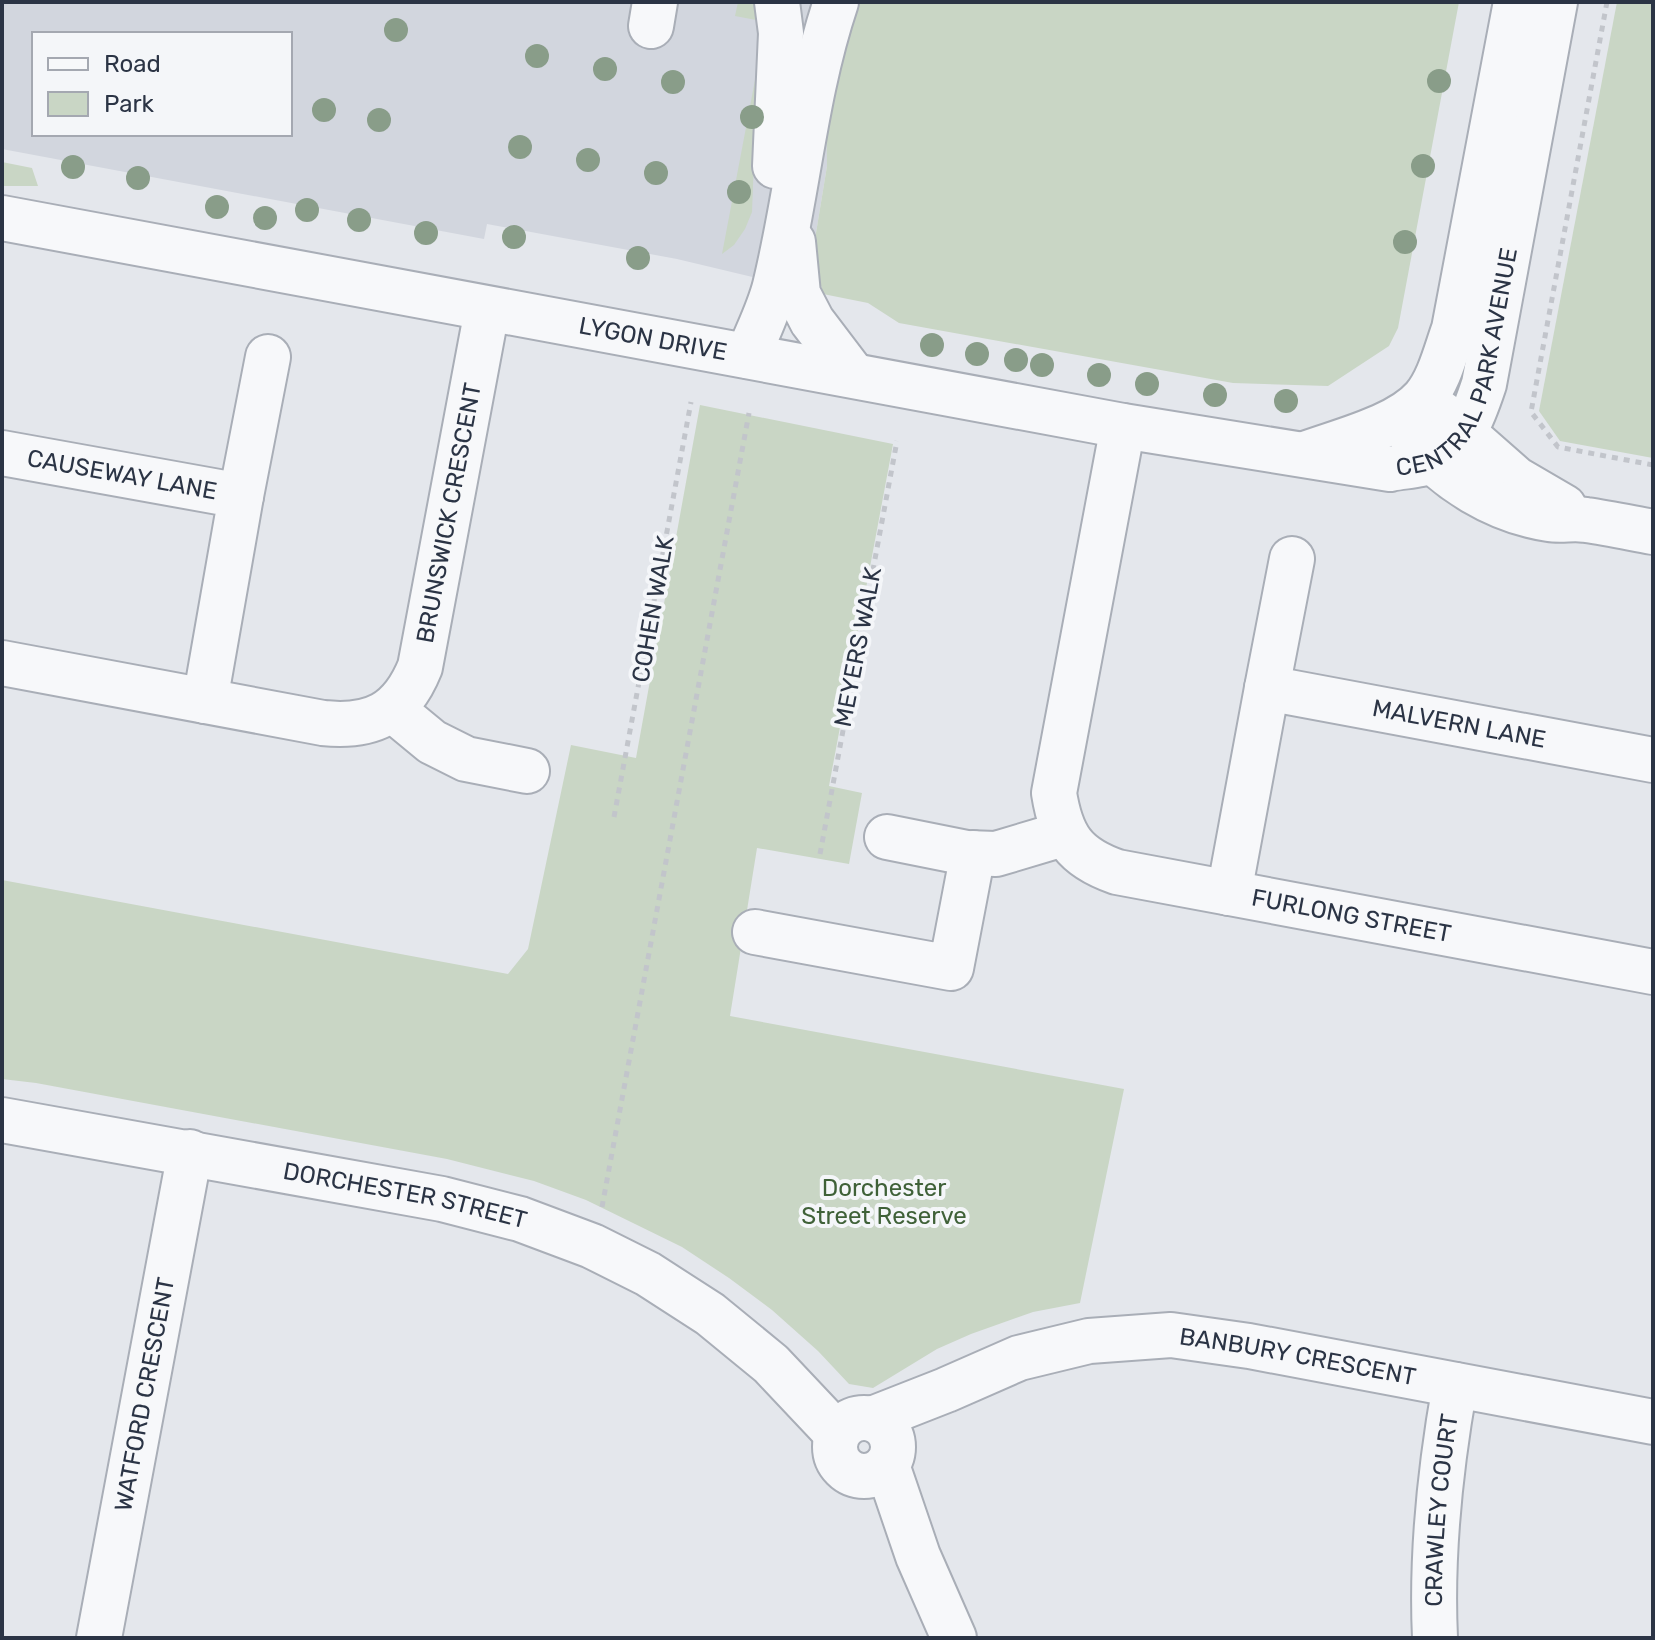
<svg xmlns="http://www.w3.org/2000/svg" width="1655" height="1640" font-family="Rubik,sans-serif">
  <rect width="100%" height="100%" fill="#e4e7ec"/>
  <path fill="#d2d6de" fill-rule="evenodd" d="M2,2H858L848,12L828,134L827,166L815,239V259L823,294L677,259L487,224L484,239L2,149ZM34,34H290V134H34Z"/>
  <g fill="#c9d6c5">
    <path d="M738,2H768L755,133L752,212L745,229L734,245L722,254L766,22L735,16Z"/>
    <path d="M858,2H1459L1398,328L1389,346L1328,386L1233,383L899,323L868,303L823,294L815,259V239L827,166L826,91L848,12Z"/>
    <path d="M1617,2H1653V458L1560,441L1539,411Z"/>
    <path d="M2,162L32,168L38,186H2Z"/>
    <path d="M700,405L893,444L829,786L862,793L849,864L757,848L730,1016L1124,1089L1080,1303L1033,1312L971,1334L937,1349L873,1388L849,1384L818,1351L772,1310L729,1278L682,1247L586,1200L534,1181L447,1159L36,1083L2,1079V880L508,974L528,949L571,745L636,758Z"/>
  </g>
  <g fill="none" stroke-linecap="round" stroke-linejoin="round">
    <defs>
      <g id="minor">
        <path d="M651,26L655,2"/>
        <path d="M775,166L781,33L777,2"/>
        <path id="s1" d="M2,218L1123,426L1390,469C1403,466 1422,466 1433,460C1464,445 1474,414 1484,384L1555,2"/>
        <path d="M793,242L798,294L812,321L853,375"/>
        <path d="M748,356C757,333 769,310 775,286C798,192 805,94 836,2"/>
        <path d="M1441,413L1516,479L1564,507"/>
        <path id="s2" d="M1123,426L1054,793C1061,837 1074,857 1117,872L1653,972"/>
        <path d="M1413,440C1446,480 1496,511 1549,519C1561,521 1574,518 1586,520C1608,523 1631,528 1653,532"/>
        <path id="s3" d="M2,453L241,496L205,701"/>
        <path d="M1305,454C1340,441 1399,427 1424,398C1439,381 1446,351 1454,329L1516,2"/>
        <path d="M241,496L268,357"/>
        <path id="s4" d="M2,663L323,723C372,728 401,714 420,667L487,310"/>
        <path d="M1267,688L1292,559"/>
        <path d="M392,709L432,742L466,759L527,771"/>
        <path d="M887,837L967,853L996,854L1063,834"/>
        <path id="s5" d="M1229,893L1267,688L1653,760"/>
        <path d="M755,932L951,968L973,853"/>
        <path id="s6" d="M2,1120L442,1199L520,1219L592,1246L648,1274L710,1314L771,1364L837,1434"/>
        <circle cx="864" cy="1447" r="29"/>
        <path id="s7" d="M872,1419L946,1390L1019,1358L1089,1341L1171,1335L1249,1346L1653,1422"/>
        <path d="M887,1465L918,1556L954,1638"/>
        <path id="s8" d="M99,1638L190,1152"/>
        <path id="s9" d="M1435,1638C1431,1553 1440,1469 1455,1385"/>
      </g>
    </defs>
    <use href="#minor" stroke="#a9aeb7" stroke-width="48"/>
    <g stroke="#c2c5cb" stroke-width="5" stroke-dasharray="6 6" stroke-linecap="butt">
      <path d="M1607,2L1531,412L1558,447L1653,465"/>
      <path d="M614,817L691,402"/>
      <path d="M820,854L897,441"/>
      <path d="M602,1207L749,413"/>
    </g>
    <use href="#minor" stroke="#f7f8fa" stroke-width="44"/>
  </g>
  <g fill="#899d89">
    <circle cx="396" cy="30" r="12"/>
    <circle cx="537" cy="56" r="12"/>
    <circle cx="605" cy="69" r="12"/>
    <circle cx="1439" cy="81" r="12"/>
    <circle cx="673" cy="82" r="12"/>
    <circle cx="324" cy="110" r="12"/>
    <circle cx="752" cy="117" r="12"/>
    <circle cx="379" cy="120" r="12"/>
    <circle cx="520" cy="147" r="12"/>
    <circle cx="588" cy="160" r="12"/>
    <circle cx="1423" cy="166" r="12"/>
    <circle cx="73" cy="167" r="12"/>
    <circle cx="656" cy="173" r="12"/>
    <circle cx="138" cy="178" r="12"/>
    <circle cx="739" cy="192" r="12"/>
    <circle cx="217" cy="207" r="12"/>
    <circle cx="307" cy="210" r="12"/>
    <circle cx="265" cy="218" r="12"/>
    <circle cx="359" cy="220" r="12"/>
    <circle cx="426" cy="233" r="12"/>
    <circle cx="514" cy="237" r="12"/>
    <circle cx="1405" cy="242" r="12"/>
    <circle cx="638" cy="258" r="12"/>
    <circle cx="932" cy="345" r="12"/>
    <circle cx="977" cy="354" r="12"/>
    <circle cx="1016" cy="360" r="12"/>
    <circle cx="1042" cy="365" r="12"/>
    <circle cx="1099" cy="375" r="12"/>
    <circle cx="1147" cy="384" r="12"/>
    <circle cx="1215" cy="395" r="12"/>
    <circle cx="1286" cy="401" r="12"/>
  </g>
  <g text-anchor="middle" stroke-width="8" stroke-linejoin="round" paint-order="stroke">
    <g font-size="24" fill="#2b3445" stroke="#f4f6f9">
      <text dy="8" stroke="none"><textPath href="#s1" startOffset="662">LYGON DRIVE</textPath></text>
      <text dy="8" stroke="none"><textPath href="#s1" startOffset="1552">CENTRAL PARK AVENUE</textPath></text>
      <text dy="8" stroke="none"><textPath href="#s3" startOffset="122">CAUSEWAY LANE</textPath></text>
      <text dy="8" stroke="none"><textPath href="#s4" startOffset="606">BRUNSWICK CRESCENT</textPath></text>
      <text transform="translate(653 609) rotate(-80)" y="8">COHEN WALK</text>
      <text transform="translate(858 647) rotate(-79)" y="8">MEYERS WALK</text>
      <text dy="8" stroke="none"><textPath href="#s5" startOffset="404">MALVERN LANE</textPath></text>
      <text dy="8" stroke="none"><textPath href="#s2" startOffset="720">FURLONG STREET</textPath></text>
      <text dy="8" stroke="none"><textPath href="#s6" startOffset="410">DORCHESTER STREET</textPath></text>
      <text dy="8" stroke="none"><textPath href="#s7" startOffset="442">BANBURY CRESCENT</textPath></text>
      <text dy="8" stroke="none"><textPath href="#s8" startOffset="248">WATFORD CRESCENT</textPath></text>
      <text dy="8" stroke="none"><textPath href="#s9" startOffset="128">CRAWLEY COURT</textPath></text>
    </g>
    <g font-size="24" fill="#3f6138" stroke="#f4f6f9">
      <text x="884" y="1196">Dorchester<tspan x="884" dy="28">Street Reserve</tspan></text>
    </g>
  </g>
  <rect width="1655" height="1640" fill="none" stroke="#2b3445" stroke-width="8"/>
  <rect x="32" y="32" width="260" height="104" fill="#f4f6f9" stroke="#a4a8b1" stroke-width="2"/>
  <rect x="48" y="58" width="40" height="12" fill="#f7f8fa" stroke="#a4a8b1" stroke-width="2"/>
  <text x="104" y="72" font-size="24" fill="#2b3445">Road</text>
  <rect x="48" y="92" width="40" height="24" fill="#c9d6c5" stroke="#a4a8b1" stroke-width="2"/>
  <text x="104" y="112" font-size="24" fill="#2b3445">Park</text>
</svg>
